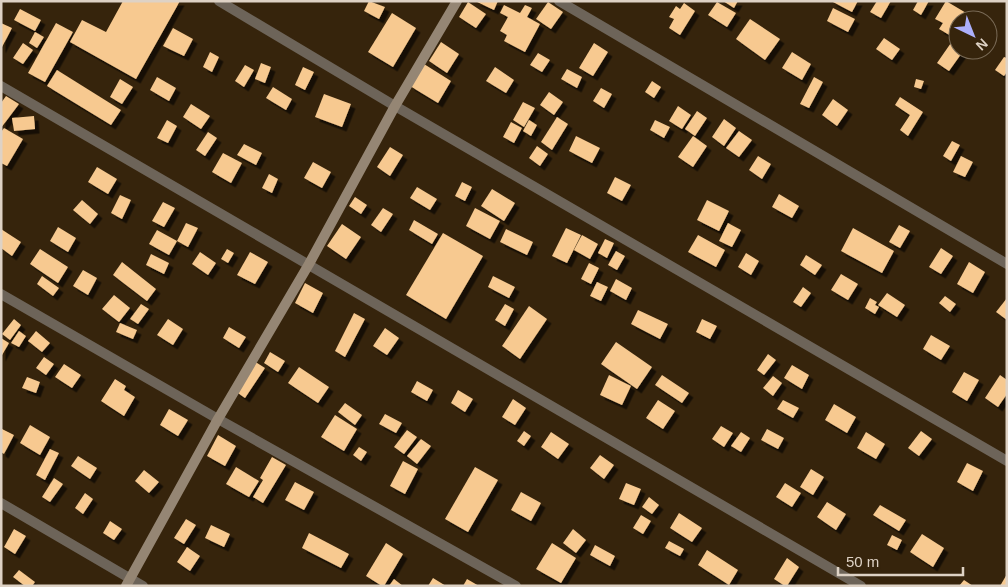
<svg xmlns="http://www.w3.org/2000/svg" width="1008" height="587" font-family="Helvetica,sans-serif">
  <defs>
    <filter id="shadow"><feDropShadow dx="4.5" dy="4.5" stdDeviation="0" flood-color="#0009"/></filter>
  </defs>
  <rect width="100%" height="100%" fill="#36240c"/>
  <g fill="#f7c990" filter="url(#shadow)">
    <path d="M123,1H180L136,79L70,42L82,20L106,32Z"/>
    <path d="M369,1L385,7L379,19L364,11Z"/>
    <path d="M475,1H498L494,10Z"/>
    <path d="M723,1H738L734,8Z"/>
    <path d="M831,1H858L852,12Z"/>
    <path d="M877,1H891L881,18L870,12Z"/>
    <path d="M918,1H929L921,15L913,10Z"/>
    <path d="M946,1L973,17L971,20H958V40L939,29L943,23L935,19Z"/>
    <path d="M468,2L486,14L476,28L459,17Z"/>
    <path d="M548,2L563,12L551,29L536,19Z"/>
    <path d="M717,2L736,13L727,27L708,15Z"/>
    <path d="M684,3L695,11L680,35L669,28L674,19L669,17L676,6L680,9Z"/>
    <path d="M504,5L520,13L525,5L532,8L527,17L540,24L525,52L504,41L507,35L500,31L508,17L500,13Z"/>
    <path d="M833,8L855,19L848,32L827,21Z"/>
    <path d="M20,9L41,20L35,31L14,20Z"/>
    <path d="M392,13L416,28L393,67L368,52Z"/>
    <path d="M750,19L780,39L765,60L736,39Z"/>
    <path d="M1,23L12,28L1,49Z"/>
    <path d="M56,23L73,32L45,82L28,73Z"/>
    <path d="M173,28L193,39L184,56L163,46Z"/>
    <path d="M35,32L44,37L37,48L29,43Z"/>
    <path d="M884,38L900,49L892,60L876,49Z"/>
    <path d="M953,40L958,43V50H964L949,71L937,63Z"/>
    <path d="M441,42L459,54L447,73L429,61Z"/>
    <path d="M23,43L33,50L23,64L13,58Z"/>
    <path d="M594,43L608,52L593,76L579,68Z"/>
    <path d="M210,52L219,57L212,72L203,67Z"/>
    <path d="M792,52L811,64L802,80L782,68Z"/>
    <path d="M538,53L550,60L542,72L530,65Z"/>
    <path d="M1004,57L1007,58V72L1004,76L995,70Z"/>
    <path d="M261,63L271,67L265,83L255,79Z"/>
    <path d="M424,64L451,81L438,103L410,86Z"/>
    <path d="M245,65L254,70L244,87L235,81Z"/>
    <path d="M303,67L314,72L305,90L295,85Z"/>
    <path d="M495,67L514,80L506,93L486,81Z"/>
    <path d="M567,69L582,77L577,88L561,79Z"/>
    <path d="M57,70L121,110L111,125L47,86Z"/>
    <path d="M157,77L176,88L169,101L150,90Z"/>
    <path d="M814,77L823,82L809,108L800,104Z"/>
    <path d="M120,79L133,87L122,104L110,97Z"/>
    <path d="M916,79L924,81L921,89L914,87Z"/>
    <path d="M652,81L661,87L654,98L645,92Z"/>
    <path d="M273,87L292,99L286,110L266,98Z"/>
    <path d="M601,88L612,94L604,108L593,101Z"/>
    <path d="M549,92L563,102L554,115L540,105Z"/>
    <path d="M324,94L351,104L342,127L315,117Z"/>
    <path d="M6,96L19,104L1,128V103Z"/>
    <path d="M900,97L923,112L908,136L900,130L910,115L895,105Z"/>
    <path d="M833,99L848,110L837,126L822,115Z"/>
    <path d="M523,102L535,108L524,127L513,120Z"/>
    <path d="M191,104L210,116L201,129L183,117Z"/>
    <path d="M678,106L691,115L682,129L669,121Z"/>
    <path d="M697,111L707,118L695,136L685,129Z"/>
    <path d="M34,116L35,129L14,131L12,118Z"/>
    <path d="M557,117L568,124L552,150L541,142Z"/>
    <path d="M724,119L736,128L724,146L712,137Z"/>
    <path d="M167,120L177,126L168,143L157,138Z"/>
    <path d="M529,120L537,125L531,136L523,131Z"/>
    <path d="M655,120L670,127L664,138L650,130Z"/>
    <path d="M511,122L522,128L514,143L503,137Z"/>
    <path d="M4,128L23,139L7,166L1,163V132Z"/>
    <path d="M739,131L752,140L739,157L726,148Z"/>
    <path d="M208,132L217,138L205,156L196,150Z"/>
    <path d="M576,136L600,148L592,163L569,151Z"/>
    <path d="M693,136L707,146L693,167L678,157Z"/>
    <path d="M952,141L960,145L951,161L943,156Z"/>
    <path d="M244,144L262,153L256,165L237,155Z"/>
    <path d="M537,146L548,154L540,166L529,158Z"/>
    <path d="M390,147L403,155L390,176L377,167Z"/>
    <path d="M223,153L242,163L231,183L212,172Z"/>
    <path d="M758,156L771,164L762,179L749,170Z"/>
    <path d="M961,156L973,162L965,177L953,172Z"/>
    <path d="M313,162L331,172L322,188L304,178Z"/>
    <path d="M97,167L117,179L108,194L88,182Z"/>
    <path d="M269,174L278,179L272,193L262,188Z"/>
    <path d="M615,177L631,185L622,201L607,193Z"/>
    <path d="M462,182L472,187L465,201L455,196Z"/>
    <path d="M417,187L437,199L430,210L410,198Z"/>
    <path d="M492,189L515,203L504,221L481,206Z"/>
    <path d="M779,194L799,206L792,218L772,207Z"/>
    <path d="M120,195L131,200L122,219L111,213Z"/>
    <path d="M355,197L367,205L361,214L349,206Z"/>
    <path d="M82,200L98,214L90,224L73,210Z"/>
    <path d="M707,200L729,211L719,231L697,220Z"/>
    <path d="M163,202L175,208L164,227L152,221Z"/>
    <path d="M383,208L393,214L381,232L371,225Z"/>
    <path d="M475,208L500,221L490,239L466,226Z"/>
    <path d="M414,220L438,234L432,244L409,230Z"/>
    <path d="M186,223L198,228L188,247L177,241Z"/>
    <path d="M728,223L741,230L732,247L719,241Z"/>
    <path d="M342,224L361,237L346,259L327,246Z"/>
    <path d="M899,225L910,231L900,248L889,242Z"/>
    <path d="M58,227L76,238L68,252L50,241Z"/>
    <path d="M566,228L581,235L567,263L552,256Z"/>
    <path d="M853,228L894,251L882,273L841,251Z"/>
    <path d="M1,229L21,242L12,256L1,248Z"/>
    <path d="M506,229L533,242L527,255L500,242Z"/>
    <path d="M157,230L177,241L169,255L149,244Z"/>
    <path d="M443,233L483,256L446,319L406,295Z"/>
    <path d="M582,235L598,244L590,259L574,250Z"/>
    <path d="M698,235L725,250L716,267L688,252Z"/>
    <path d="M605,239L614,243L607,258L598,253Z"/>
    <path d="M941,248L953,256L941,274L929,267Z"/>
    <path d="M40,249L68,267L58,283L30,264Z"/>
    <path d="M227,249L234,253L228,263L221,259Z"/>
    <path d="M616,251L625,256L617,270L608,265Z"/>
    <path d="M200,252L216,263L208,275L192,264Z"/>
    <path d="M250,252L268,262L255,284L237,275Z"/>
    <path d="M746,253L759,261L751,275L738,267Z"/>
    <path d="M151,254L169,263L164,274L146,265Z"/>
    <path d="M806,255L822,265L815,275L800,265Z"/>
    <path d="M122,262L156,289L147,301L113,275Z"/>
    <path d="M969,262L985,272L973,293L957,284Z"/>
    <path d="M589,263L599,268L591,284L581,279Z"/>
    <path d="M83,270L97,278L88,295L73,286Z"/>
    <path d="M841,274L858,284L848,300L831,290Z"/>
    <path d="M42,276L59,288L53,296L37,284Z"/>
    <path d="M493,276L515,287L509,298L488,287Z"/>
    <path d="M616,279L632,288L626,300L610,291Z"/>
    <path d="M597,282L608,287L601,301L590,296Z"/>
    <path d="M305,283L323,293L313,313L295,303Z"/>
    <path d="M803,287L811,293L801,307L793,302Z"/>
    <path d="M887,293L905,305L897,317L878,305Z"/>
    <path d="M114,295L130,308L119,322L102,309Z"/>
    <path d="M945,296L956,304L950,312L939,303Z"/>
    <path d="M870,298L877,302L875,305L879,307L875,314L865,308Z"/>
    <path d="M1007,298V320L996,312Z"/>
    <path d="M141,304L149,309L138,324L130,319Z"/>
    <path d="M505,304L514,309L505,326L495,320Z"/>
    <path d="M529,306L547,319L520,359L502,346Z"/>
    <path d="M638,310L668,324L660,339L631,324Z"/>
    <path d="M354,313L365,319L345,357L335,351Z"/>
    <path d="M14,319L21,325L10,340L2,334Z"/>
    <path d="M168,319L183,329L173,345L157,335Z"/>
    <path d="M702,319L717,326L710,339L696,332Z"/>
    <path d="M120,323L137,330L133,339L116,332Z"/>
    <path d="M229,327L246,337L239,348L223,338Z"/>
    <path d="M385,328L399,338L387,355L373,346Z"/>
    <path d="M19,331L26,336L19,347L11,343Z"/>
    <path d="M36,331L50,343L42,352L28,341Z"/>
    <path d="M931,335L950,346L941,360L923,349Z"/>
    <path d="M1,338L9,343L1,357Z"/>
    <path d="M616,342L652,367L637,389L601,364Z"/>
    <path d="M270,352L285,361L278,372L264,363Z"/>
    <path d="M768,354L776,360L764,375L757,370Z"/>
    <path d="M44,357L54,364L46,375L36,368Z"/>
    <path d="M254,361L265,368L245,398L235,391Z"/>
    <path d="M64,364L81,375L72,388L55,377Z"/>
    <path d="M792,365L809,375L802,389L784,378Z"/>
    <path d="M299,367L329,387L318,403L288,383Z"/>
    <path d="M964,372L979,380L967,401L952,392Z"/>
    <path d="M609,375L631,386L622,405L600,395Z"/>
    <path d="M662,375L689,393L682,403L655,385Z"/>
    <path d="M1000,375L1007,380V394L998,407L985,398Z"/>
    <path d="M773,376L782,383L773,396L763,388Z"/>
    <path d="M27,377L40,382L36,393L22,388Z"/>
    <path d="M115,379L126,386L124,390L135,397L124,416L101,401Z"/>
    <path d="M417,381L433,390L427,401L411,392Z"/>
    <path d="M458,390L473,399L465,412L451,403Z"/>
    <path d="M513,399L526,408L515,425L502,417Z"/>
    <path d="M658,400L675,411L663,429L646,418Z"/>
    <path d="M783,400L799,408L793,418L777,409Z"/>
    <path d="M345,403L362,415L355,425L338,412Z"/>
    <path d="M834,404L856,417L847,433L825,420Z"/>
    <path d="M169,409L188,420L178,436L160,425Z"/>
    <path d="M385,414L402,423L396,433L379,424Z"/>
    <path d="M335,415L357,429L344,451L321,437Z"/>
    <path d="M30,425L50,437L40,455L20,443Z"/>
    <path d="M721,426L733,433L724,447L712,439Z"/>
    <path d="M2,429L14,435L4,454L1,452Z"/>
    <path d="M767,429L784,438L778,449L761,440Z"/>
    <path d="M407,430L417,437L404,454L394,447Z"/>
    <path d="M524,431L531,436L524,446L517,441Z"/>
    <path d="M921,431L932,439L919,456L908,448Z"/>
    <path d="M551,432L569,444L558,459L541,447Z"/>
    <path d="M741,432L750,438L741,452L731,446Z"/>
    <path d="M866,432L885,444L876,459L857,448Z"/>
    <path d="M218,435L236,446L225,466L207,456Z"/>
    <path d="M421,439L431,446L417,464L407,456Z"/>
    <path d="M359,447L367,452L361,461L353,455Z"/>
    <path d="M50,449L59,453L45,480L36,475Z"/>
    <path d="M600,455L614,465L604,479L590,468Z"/>
    <path d="M78,456L97,468L90,479L71,466Z"/>
    <path d="M272,457L286,465L263,503L253,497L263,480L260,478Z"/>
    <path d="M403,461L418,469L405,494L390,486Z"/>
    <path d="M967,463L983,471L973,491L957,482Z"/>
    <path d="M236,467L259,481L249,497L226,484Z"/>
    <path d="M475,467L498,480L468,532L445,519Z"/>
    <path d="M811,469L824,477L813,495L800,487Z"/>
    <path d="M144,470L159,482L149,493L135,481Z"/>
    <path d="M54,478L63,484L50,502L42,497Z"/>
    <path d="M295,482L314,492L304,510L285,500Z"/>
    <path d="M626,483L641,489L634,505L619,499Z"/>
    <path d="M785,483L801,493L792,507L776,497Z"/>
    <path d="M521,492L541,503L531,521L511,510Z"/>
    <path d="M85,493L93,499L83,514L75,508Z"/>
    <path d="M649,497L659,505L652,514L642,507Z"/>
    <path d="M827,502L846,514L836,530L817,517Z"/>
    <path d="M880,505L906,520L899,531L873,515Z"/>
    <path d="M679,513L702,528L692,542L670,528Z"/>
    <path d="M641,515L651,521L643,534L633,528Z"/>
    <path d="M186,519L196,525L184,544L174,538Z"/>
    <path d="M110,521L122,529L114,540L103,533Z"/>
    <path d="M211,525L230,534L224,547L205,538Z"/>
    <path d="M14,529L26,536L15,554L4,547Z"/>
    <path d="M573,529L586,540L576,553L563,543Z"/>
    <path d="M309,533L349,554L341,568L302,548Z"/>
    <path d="M922,534L944,548L933,567L910,552Z"/>
    <path d="M892,535L902,540L897,550L887,545Z"/>
    <path d="M669,541L684,549L680,556L665,548Z"/>
    <path d="M386,543L403,554L384,586H382L366,576Z"/>
    <path d="M552,543L576,558L561,583L536,569Z"/>
    <path d="M595,545L615,556L610,566L590,555Z"/>
    <path d="M187,547L200,556L190,571L177,562Z"/>
    <path d="M707,550L738,570L729,585L698,565Z"/>
    <path d="M787,558L799,567L787,586H785L774,579Z"/>
    <path d="M19,570L35,582L32,586H25L13,577Z"/>
    <path d="M1007,574V586H1000Z"/>
    <path d="M433,578L446,586H428Z"/>
    <path d="M394,579L403,586H389Z"/>
    <path d="M467,579L479,586H463Z"/>
    <path d="M964,580L973,586H959Z"/>
  </g>
  <g fill="none" stroke-linecap="round" stroke-linejoin="round">
    <g stroke="#6d6459" stroke-width="10">
      <path d="M219,1L395,106L1007,461"/>
      <path d="M559,1L1007,264"/>
      <path d="M1,86L861,586"/>
      <path d="M1,294L218,419L516,586"/>
      <path d="M1,503L143,586"/>
    </g>
    <path stroke="#958674" stroke-width="10" d="M126,586L218,419L309,264L395,106L457,1"/>
  </g>
  <rect width="1008" height="587" fill="none" stroke="#ded2c5" stroke-width="5"/>
  <g transform="translate(973 35) rotate(137)"><circle r="24" fill="#36240c" stroke="#796a56"/>
  <path d="M0-4L9 19L0 12L-9 19Z" fill="#acaffb"/>
  <text y="-8" font-size="14" font-weight="bold" text-anchor="middle" fill="#ded2c5">N</text>
  </g>
  <path d="M838 567v8h125v-8" fill="none" stroke="#ded2c5" stroke-width="2.5"/>
  <text x="846" y="567" font-size="15" fill="#ded2c5" stroke="#36240c" stroke-width="4" paint-order="stroke">50 m</text>
</svg>
